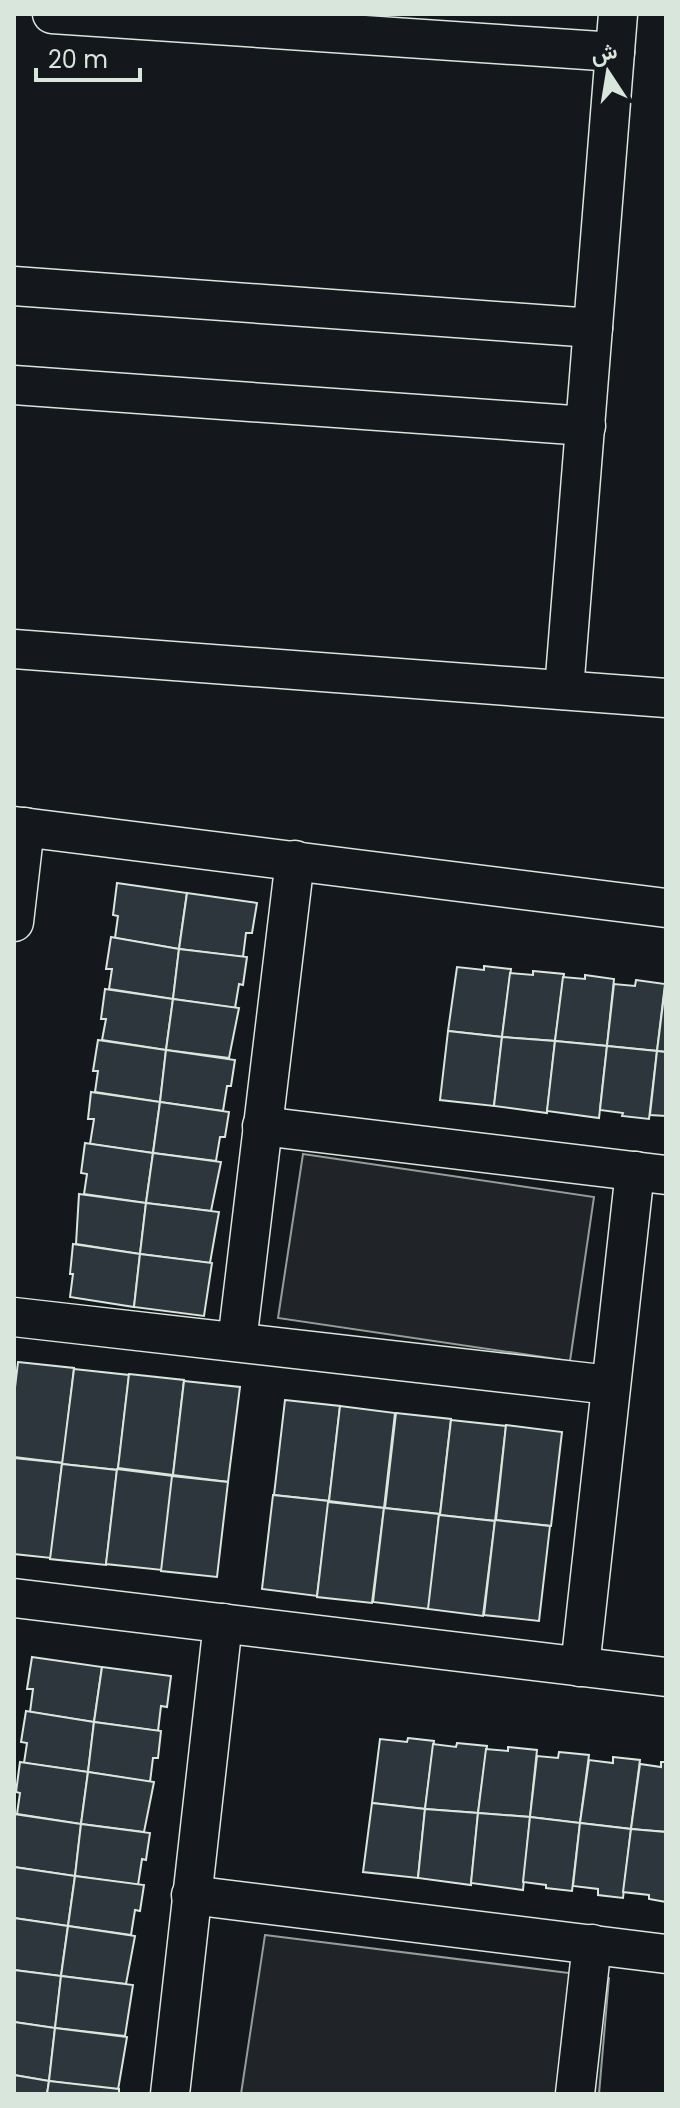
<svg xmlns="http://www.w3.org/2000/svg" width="680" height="2108" font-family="Poppins,Vazirmatn,sans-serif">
  <rect width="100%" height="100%" fill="#14181c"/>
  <g fill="#202428" stroke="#939e99" stroke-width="2">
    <path d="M303,1154L594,1197L570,1361L278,1318Z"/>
    <path d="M265,1935L609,1978L599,2094H241Z"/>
  </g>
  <g fill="#2c363c" stroke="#d8e6dc" stroke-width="2">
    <path d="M117,883L187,893L179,949L115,938L118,916L113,915Z"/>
    <path d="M187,893L257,903L252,933H246L243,957L179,949Z"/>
    <path d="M111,937L179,949L173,999L109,989L112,969H106Z"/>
    <path d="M179,949L247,957L243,985L239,984L235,1008L173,999Z"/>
    <path d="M484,966L511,969L502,1037L448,1031L457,967L484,970Z"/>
    <path d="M533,971L564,974L555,1041L502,1037L510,973L533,975Z"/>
    <path d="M585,975L614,979L607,1046L555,1041L563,977L585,979Z"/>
    <path d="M636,980L665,984L657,1051L607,1046L614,984L635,986Z"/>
    <path d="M665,988H666V1052L657,1051Z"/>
    <path d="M105,989L173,999L166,1050L102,1040L106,1019H101Z"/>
    <path d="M173,999L239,1008L229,1058L166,1050Z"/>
    <path d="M448,1031L502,1037L494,1106L440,1100Z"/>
    <path d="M502,1037L555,1041L547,1113L494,1106Z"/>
    <path d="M98,1040L166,1050L160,1102L95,1092L98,1071H93Z"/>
    <path d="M555,1041L607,1046L599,1118L547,1111Z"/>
    <path d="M607,1046L657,1051L649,1119L622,1116L623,1113L600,1110Z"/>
    <path d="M166,1050L235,1060L231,1086H227L223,1111L160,1102Z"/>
    <path d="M657,1051L666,1052V1116L650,1115Z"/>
    <path d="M91,1092L160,1102L153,1153L90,1144L94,1119H88Z"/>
    <path d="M160,1102L229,1112L225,1137H220L216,1161L153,1153Z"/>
    <path d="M85,1143L153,1153L146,1203L84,1194L87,1174L81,1173Z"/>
    <path d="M153,1153L221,1162L211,1211L146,1203Z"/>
    <path d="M79,1194L146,1203L140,1254L76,1244Z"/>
    <path d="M146,1203L219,1212L210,1263L140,1254Z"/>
    <path d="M73,1244L140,1254L134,1307L70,1297L73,1274H70Z"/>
    <path d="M140,1254L212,1263L204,1316L134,1307Z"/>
    <path d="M18,1362L74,1368L63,1463L14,1457V1396Z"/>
    <path d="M74,1369L129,1375L118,1470L62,1464Z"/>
    <path d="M129,1374L184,1380L173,1475L118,1468Z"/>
    <path d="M184,1381L240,1387L228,1482L173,1475Z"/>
    <path d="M285,1400L340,1406L329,1501L274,1495Z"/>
    <path d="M340,1406L395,1413L384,1508L329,1501Z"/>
    <path d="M396,1413L451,1419L440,1514L385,1508Z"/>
    <path d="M451,1420L506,1426L495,1521L440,1515Z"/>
    <path d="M506,1425L562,1432L551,1526L496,1520Z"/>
    <path d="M14,1458L62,1463L51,1558L14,1554Z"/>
    <path d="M62,1464L117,1470L106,1565L50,1559Z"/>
    <path d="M117,1469L173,1476L162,1570L106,1564Z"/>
    <path d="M172,1476L228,1482L217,1577L161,1571Z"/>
    <path d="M273,1495L329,1501L317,1596L262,1589Z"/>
    <path d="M328,1502L384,1508L372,1603L317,1597Z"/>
    <path d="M384,1508L439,1514L429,1609L373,1602Z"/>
    <path d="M439,1515L495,1521L483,1616L428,1609Z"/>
    <path d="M495,1520L550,1526L539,1621L484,1615Z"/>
    <path d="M32,1657L102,1667L94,1722L30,1712L33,1689H27Z"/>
    <path d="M102,1667L171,1676L167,1707L161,1706L158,1731L94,1722Z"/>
    <path d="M26,1711L94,1722L88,1772L24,1763L27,1743L21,1742Z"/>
    <path d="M94,1722L161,1731L158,1758H153L150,1782L88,1772Z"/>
    <path d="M408,1738L434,1741L425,1809L372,1803L380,1739L407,1742Z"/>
    <path d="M457,1743L487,1746L478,1813L425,1809L433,1744L456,1747Z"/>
    <path d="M508,1747L537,1750L530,1817L478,1813L486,1749L508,1751Z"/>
    <path d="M559,1752L589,1755L580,1823L530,1817L537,1756L558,1758Z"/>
    <path d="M613,1757L640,1760L631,1829L580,1823L589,1760L613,1763Z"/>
    <path d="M20,1762L88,1772L81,1824L17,1814L20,1793L16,1792Z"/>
    <path d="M661,1762H666V1832L631,1829L640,1764L661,1767Z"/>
    <path d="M88,1772L154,1782L144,1832L81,1824Z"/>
    <path d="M372,1803L425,1809L418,1878L363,1872Z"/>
    <path d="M425,1809L478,1813L471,1885L418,1878Z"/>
    <path d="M478,1813L530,1817L523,1890L471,1883Z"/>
    <path d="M14,1814L81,1824L75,1876L14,1867Z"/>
    <path d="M530,1817L580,1823L572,1891L546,1888V1885L523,1882Z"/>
    <path d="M580,1823L631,1829L623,1898L598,1895V1889L573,1886Z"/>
    <path d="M81,1824L150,1833L146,1860L142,1859L138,1885L75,1876Z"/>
    <path d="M631,1829L666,1832V1902L649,1899V1895L623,1892Z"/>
    <path d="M14,1867L75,1876L68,1926L14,1918Z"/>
    <path d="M75,1876L144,1885L140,1911L135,1910L131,1935L68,1926Z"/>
    <path d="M14,1918L68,1926L61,1976L14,1970Z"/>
    <path d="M68,1926L135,1936L126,1984L61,1976Z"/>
    <path d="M14,1970L61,1976L55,2028L14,2022Z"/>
    <path d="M61,1976L133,1985L125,2036L55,2028Z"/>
    <path d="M14,2022L55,2028L49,2081L14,2075Z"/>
    <path d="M55,2028L127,2037L118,2090L49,2081Z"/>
    <path d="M14,2075L49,2081L47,2094H14Z"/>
    <path d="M49,2081L119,2089V2094H47Z"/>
  </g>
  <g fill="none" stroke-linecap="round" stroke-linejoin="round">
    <defs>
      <g id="minor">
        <path d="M52,14L615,52"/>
        <path d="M14,286L593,328"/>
        <path d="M14,385L586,426"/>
        <path d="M14,649L666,698"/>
        <path d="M564,690L618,14"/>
        <path d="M14,826L666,908"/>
        <path d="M14,922L25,827"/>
        <path d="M262,1126L666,1175"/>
        <path d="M14,1317L610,1385"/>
        <path d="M237,1342L295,860"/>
        <path d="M14,1598L666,1677"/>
        <path d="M580,1667L635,1171"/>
        <path d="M191,1895L666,1954"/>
        <path d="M170,2094L223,1623"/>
        <path d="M575,2094L592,1944"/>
      </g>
    </defs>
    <use href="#minor" stroke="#d8e6dc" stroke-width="41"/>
    <use href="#minor" stroke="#14181c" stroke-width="38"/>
  </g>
  <rect width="680" height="2108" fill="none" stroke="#d8e6dc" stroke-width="32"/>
  <g transform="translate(608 72) rotate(348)" stroke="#14181c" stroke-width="6" paint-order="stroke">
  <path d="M0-6L14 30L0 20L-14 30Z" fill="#d8e6dc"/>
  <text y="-12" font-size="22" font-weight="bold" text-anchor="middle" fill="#d8e6dc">ش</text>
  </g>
  <path d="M36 68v12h104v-12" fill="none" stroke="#d8e6dc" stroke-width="4"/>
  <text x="48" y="68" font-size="24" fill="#d8e6dc" stroke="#14181c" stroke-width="6" paint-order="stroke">20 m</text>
</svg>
